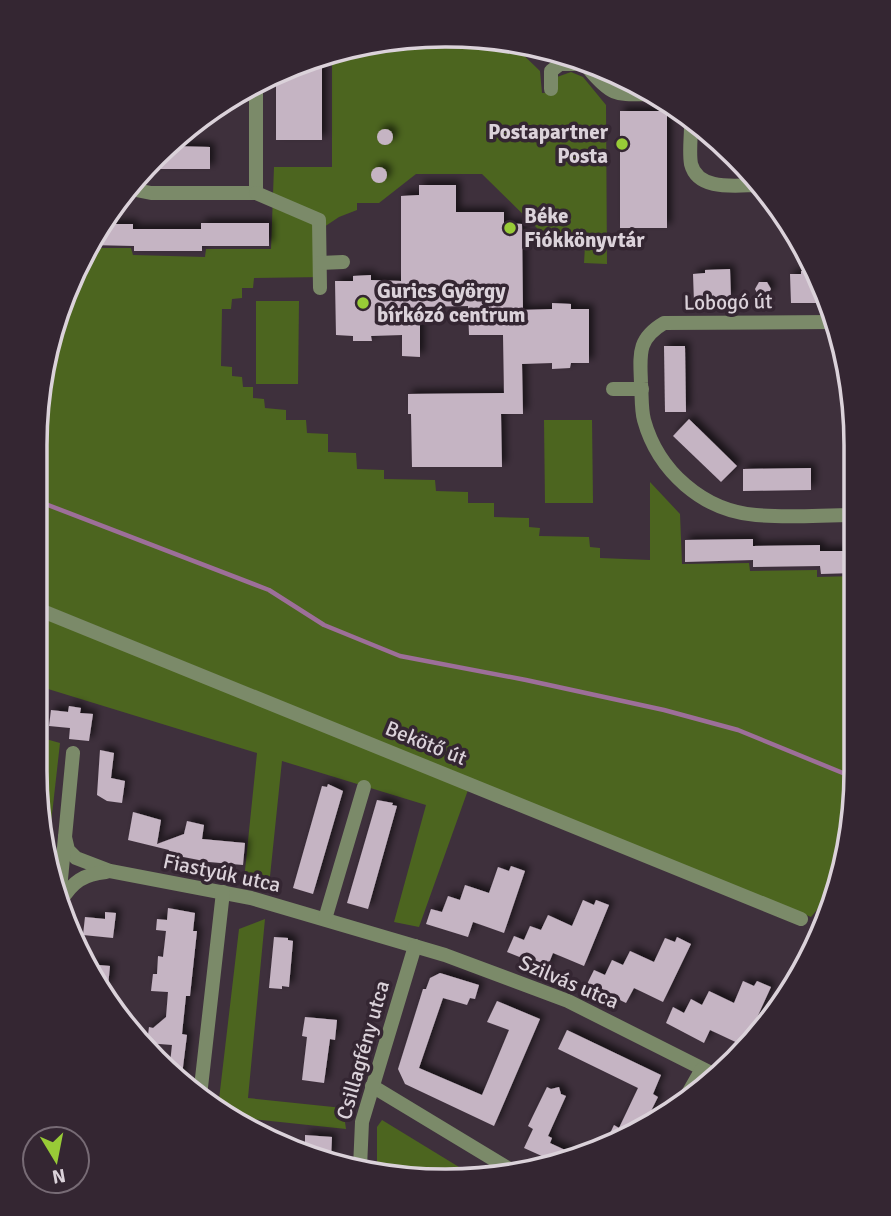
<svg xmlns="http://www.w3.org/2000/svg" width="891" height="1216" font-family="Signika,sans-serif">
  <defs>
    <filter id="shadow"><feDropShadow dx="4.5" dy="-4.5" stdDeviation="3.5" flood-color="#0009"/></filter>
  </defs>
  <rect width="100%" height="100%" fill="#3e303c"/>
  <g fill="#4c651f">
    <path d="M499,38L511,43L540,71L542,93L556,92L557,77L571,72L583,77L606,105L607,264L584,263L585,246L571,233L545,236L482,174H416L379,203H357V210L339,217L324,227V277L254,278L253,288H242V298L232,299L231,309H222L221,366L232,367V376L242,377L243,387H253V398L264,399L265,408L286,410V420H306L307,433L328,434V452L356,453L357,469L384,470V479L435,480L436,491L468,492V503H494V517L529,518V527L540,528L539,536L589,537L590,547L600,548V558L650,560V482L680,514L682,564L749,563L750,571L817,570V577L854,576L855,798L829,895L811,917L35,601V445L49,340L90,248H131L133,255L205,257L206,249H271L274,167H332V53L339,49Z"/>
    <path d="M256,301H299L298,384H256Z"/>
    <path d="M544,420H592L593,503H545Z"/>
    <path d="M35,614L468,790L419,927L394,922L426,805L282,761L269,886L244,880L257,753L35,685Z"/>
    <path d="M35,736L60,743L47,859L35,771Z"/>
    <path d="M265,919L248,1098L343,1108L346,1129L232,1117L218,1108L239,929Z"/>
    <path d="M382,1120L477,1178L392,1177L377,1173V1127Z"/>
  </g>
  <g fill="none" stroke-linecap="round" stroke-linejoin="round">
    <path stroke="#9d6f99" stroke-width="4.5" d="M35,500L269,590L324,625L400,656L526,680L664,710L738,730L855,778"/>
  </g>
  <g fill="#c5b4c3" filter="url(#shadow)">
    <path d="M322,57V140H276V80Z"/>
    <rect x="620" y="111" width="47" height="117"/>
    <circle cx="385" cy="137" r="8"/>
    <path d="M171,146L210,147V169H150Z"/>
    <circle cx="379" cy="175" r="8"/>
    <path d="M419,185H456V212H504V223L522,224L523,310L552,309V303L571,304V309H589V363H571L570,368L552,369V363L522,364L523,414H501L502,467H412L411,414H408V394L504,393L503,335H469L468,306L420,307V357L402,356V335L371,336L372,341H353V336L336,335L335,281H353V276L371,275V280L401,281V196L419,195Z"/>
    <path d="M201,223H269V246H202V251H134V246L91,245L101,224H133V229H201Z"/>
    <path d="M730,269L731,298L718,299V302H694L693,274L705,273V270Z"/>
    <path d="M801,271H814L825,288L828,300H816V303H791L790,274H801Z"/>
    <path d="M759,282H767L771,289L767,296L759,297L755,289Z"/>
    <path d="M664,346H685L686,412H665Z"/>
    <path d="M689,419L737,466L721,482L673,436Z"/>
    <path d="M811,468V490L743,491V469Z"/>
    <path d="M753,539V546L820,545V551H853L854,573L821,574L820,566L753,567V560L685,562V540Z"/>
    <path d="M69,706L81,708L80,713L93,714L89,741L69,739L70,728L49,726L51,710L68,712Z"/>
    <path d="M100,750L114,753L111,778L125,781L122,803L107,801L97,795Z"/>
    <path d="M328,784L343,791L313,894L293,888L322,786L327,787Z"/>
    <path d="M377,800L393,803L392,805L397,806L368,909L347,903Z"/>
    <path d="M133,812L161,820L157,844L184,834L187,821L204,825L202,839L245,843L243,865L209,862L168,854L169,850L128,840Z"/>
    <path d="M511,866L525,871L504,933L473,922L468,937L426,924L431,909L442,912L448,896L460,900L465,885L489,893L498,867L509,871Z"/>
    <path d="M583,900L594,905L596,900L609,905L584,966L553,953L547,968L507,952L514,936L524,940L530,926L541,930L548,915L572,926Z"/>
    <path d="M168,908L195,913L193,931H197L190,996H186L182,1034L187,1035L181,1083L169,1072L172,1045L147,1043L149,1027L153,1028L166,1017L168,992L151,991L153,974H157L158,956L163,957L166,931L156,930L157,919L167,920Z"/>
    <path d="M105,912L116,913L113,938L83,935L85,917L105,919Z"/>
    <path d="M274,937L288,938V940L293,941L289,987L282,986V989L269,988Z"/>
    <path d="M677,937L691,944L663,1002L634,988L626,1003L587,984L594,970L605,975L612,960L623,965L630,951L654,962L665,938L675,942Z"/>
    <path d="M88,964L110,966L108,986H98Z"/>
    <path d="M440,973L479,985L475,999L470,998L467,1005L443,998L419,1068L482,1095L509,1030L487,1022L497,1001L540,1019L494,1126L405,1084L398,1069L423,989H426L430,978Z"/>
    <path d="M743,981L754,986L757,981L771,987L744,1046L710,1030L704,1043L666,1023L673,1007L684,1013L691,999L702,1005L709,991L734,1003Z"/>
    <path d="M305,1017L337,1020L335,1040L330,1039L324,1083L302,1080L307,1037L302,1036Z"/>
    <path d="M567,1030L661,1075L653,1094L658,1097L644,1125L602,1150L614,1125L619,1128L638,1088L558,1049Z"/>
    <path d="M547,1087L551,1089L559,1087L561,1094L566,1096L548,1136L552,1138L550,1143L578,1156L540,1167L544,1157L524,1148L533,1129L528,1126Z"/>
    <path d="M305,1135L332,1137L331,1159L310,1153L311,1146L305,1145Z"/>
  </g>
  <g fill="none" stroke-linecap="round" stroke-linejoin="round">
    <g stroke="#7b8a69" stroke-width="14">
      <path d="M589,69C614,99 618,94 656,94"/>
      <path d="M551,89V71L560,64H574"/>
      <path d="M691,126C691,137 689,153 691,164C698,192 738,185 759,185"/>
      <path d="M131,189L151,193H256V90"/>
      <path d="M256,193L319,220L320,288"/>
      <path d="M320,263L343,262"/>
      <path d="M834,322L664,323C637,339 640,354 641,383C642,395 641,409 644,420C658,471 703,511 756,515C788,518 821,515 853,515"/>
      <path d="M613,389H642"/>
      <path d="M35,608L801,919"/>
      <path d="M65,837L68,850L76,858L110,871L251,898L445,955L568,1001L717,1076"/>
      <path d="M59,900L73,753"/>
      <path d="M61,901C72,882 84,874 106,872"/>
      <path d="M325,919L364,787"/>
      <path d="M372,1086L516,1173"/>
      <path d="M200,1096L223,892"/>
      <path d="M682,1104L702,1069"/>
      <path d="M360,1168L362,1122L415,946"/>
    </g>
  </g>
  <g fill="#98cb37" stroke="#342632" stroke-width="2.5">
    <circle cx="622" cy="144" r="7"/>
    <circle cx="510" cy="228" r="7"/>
    <circle cx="363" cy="303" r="7"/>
  </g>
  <g text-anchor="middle" stroke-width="7" stroke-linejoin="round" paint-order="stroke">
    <g font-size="21" font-weight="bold" fill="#dbd2da" stroke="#342632" text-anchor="start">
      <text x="608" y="139" text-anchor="end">Postapartner<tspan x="608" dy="24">Posta</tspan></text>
      <text x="524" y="223">Béke<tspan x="524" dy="24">Fiókkönyvtár</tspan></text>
      <text x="377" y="298">Gurics György<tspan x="377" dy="24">bírkózó centrum</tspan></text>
    </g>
    <g font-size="21" fill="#dbd2da" stroke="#342632">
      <text transform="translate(728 302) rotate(-1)" y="7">Lobogó út</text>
      <text transform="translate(426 743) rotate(22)" y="7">Bekötő út</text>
      <text transform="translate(222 873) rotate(12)" y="7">Fiastyúk utca</text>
      <text transform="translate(569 982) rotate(23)" y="7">Szilvás utca</text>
      <text transform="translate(363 1050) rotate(-74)" y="7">Csillagfény utca</text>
    </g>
  </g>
  <path d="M0 0H891V1216H0ZM445 47H446A398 398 0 0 1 844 445V771A398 398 0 0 1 446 1169H445A398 398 0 0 1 47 771V445A398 398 0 0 1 445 47Z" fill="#342632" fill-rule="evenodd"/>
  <path fill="none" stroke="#dbd2da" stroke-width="3.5" d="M445 47H446A398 398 0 0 1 844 445V771A398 398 0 0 1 446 1169H445A398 398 0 0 1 47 771V445A398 398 0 0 1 445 47Z"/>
  <g transform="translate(56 1160) rotate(170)"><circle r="33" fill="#342632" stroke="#776b75" stroke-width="2"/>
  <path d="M0-5L12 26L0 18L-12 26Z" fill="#98cb37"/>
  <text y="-10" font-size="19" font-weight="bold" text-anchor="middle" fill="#dbd2da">N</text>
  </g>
</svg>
